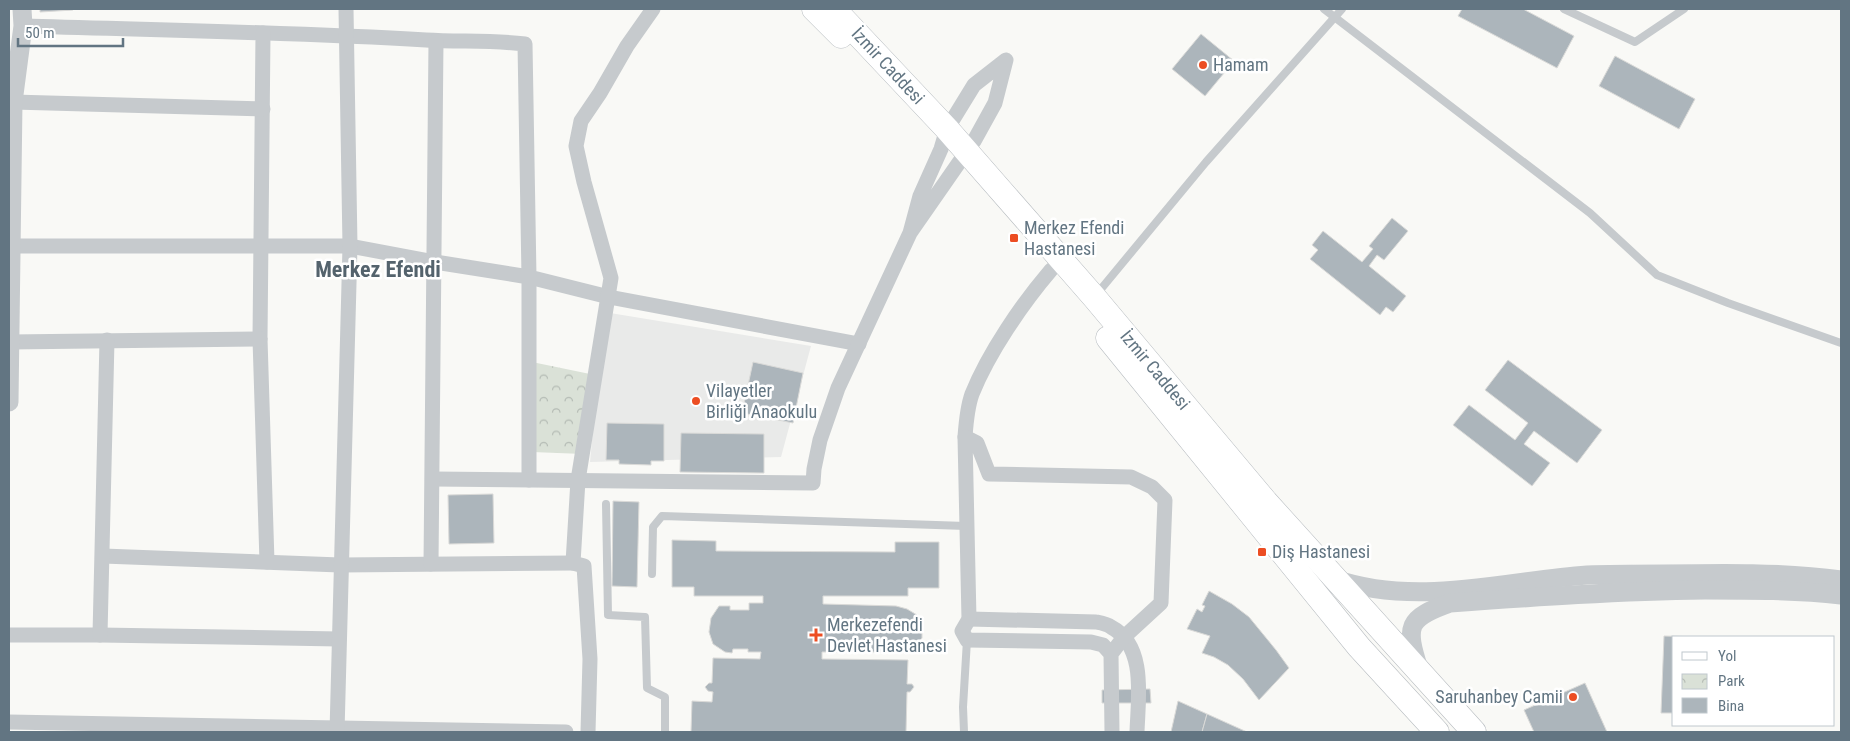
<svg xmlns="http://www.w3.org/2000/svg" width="1850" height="741" font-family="'Roboto Condensed',sans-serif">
  <defs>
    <pattern id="park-crowns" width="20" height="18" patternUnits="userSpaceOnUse" patternTransform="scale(1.25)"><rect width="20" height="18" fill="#dae1d7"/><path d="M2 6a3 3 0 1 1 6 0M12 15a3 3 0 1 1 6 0" fill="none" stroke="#b4bbb4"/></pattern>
  </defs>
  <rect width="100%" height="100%" fill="#f9f9f6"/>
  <path fill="#e9eae9" d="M604,312L811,346L781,457L590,462Z"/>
  <path fill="url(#park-crowns)" d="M532,362L590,374L583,454L532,452Z"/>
  <g fill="#acb5bb" stroke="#dadad8">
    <path d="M40,9H73V10L40,12Z"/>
    <path d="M1462,9H1523L1574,36L1557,68L1458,16Z"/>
    <path d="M1201,34L1234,61L1205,96L1172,69Z"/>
    <path d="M1615,56L1695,99L1679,129L1599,86Z"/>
    <path d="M1392,218L1408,231L1384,260L1377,255L1369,266L1406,296L1393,312L1386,307L1380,315L1310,259L1318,250L1312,245L1323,231L1362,262L1373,249L1369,246Z"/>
    <path d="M1508,360L1602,430L1577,463L1534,431L1524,444L1550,463L1532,486L1453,425L1469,405L1515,440L1528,423L1485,390Z"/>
    <path d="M753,362L803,373L793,423L742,413Z"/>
    <path d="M607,423L664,424V461H651V465L619,464V460H606Z"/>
    <path d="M681,433L764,434V473L680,472Z"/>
    <path d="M493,494L494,543L449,544L448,495Z"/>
    <path d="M613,501L639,502L637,587L612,586Z"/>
    <path d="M672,540L716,541V551L895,552V542H939V588H908V596H823V604L896,606L907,609L917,615L922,625V638L914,648L895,652H822V659L908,660L907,684H912L914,687L910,692H907L906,732H691L692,701L712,702L713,692L708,691L705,687L709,683H712L713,658L760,659L761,652H748V649H733L732,653L725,652L713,644L709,632L711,618L719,606H730V610H749V603H763V596H694V587H672Z"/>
    <path d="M1209,591L1232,604L1249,617L1276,650L1289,668L1259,700L1243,679L1228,665L1214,657L1202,653L1210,636L1187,629L1197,609L1202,612L1205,606L1202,605Z"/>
    <path d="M1664,636L1702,637H1674V713H1661Z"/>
    <path d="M1585,683L1607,732H1534L1524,710Z"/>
    <path d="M1150,689L1151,703H1102V690Z"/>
    <path d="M1178,701L1207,714L1202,732H1171Z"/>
    <path d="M1207,714L1247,732H1202Z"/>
  </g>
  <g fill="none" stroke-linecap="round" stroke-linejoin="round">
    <defs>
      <g id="primary">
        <path d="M814,9L841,36"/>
        <path d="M834,9L947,129L1094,297L1266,502L1474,732"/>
        <path d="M1108,338L1359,647L1437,732"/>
      </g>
    </defs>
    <use href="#primary" stroke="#b7bcc0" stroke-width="25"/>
    <g stroke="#c6cacd" stroke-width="8">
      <path d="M1324,9L1590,213L1657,275L1728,303L1841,343"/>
      <path d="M1564,9L1635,42L1684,9"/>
      <path d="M1096,295L1206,162L1342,9"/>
      <path d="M606,504L608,615L645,617L647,688L665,697V732"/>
      <path d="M652,574L653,527L662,516L966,526"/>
      <path d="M964,732L963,707L967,640"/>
    </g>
    <g stroke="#c6cacd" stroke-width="15">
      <path d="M23,26C157,30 292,32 426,40C459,42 492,40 525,44L529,277L609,297L859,344"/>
      <path d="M263,33L260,339L267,562"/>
      <path d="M13,102L263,109"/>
      <path d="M12,246H350L435,262L529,277V480"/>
      <path d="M10,342L260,339"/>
      <path d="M965,437C966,423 967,408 972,394C989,352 1022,304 1051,270"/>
      <path d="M433,479L813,483L814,469L820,440L838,388L910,233L920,196L941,149L947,129L974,85L1006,60L995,103L974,141L910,233"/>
      <path d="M103,556L340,565L573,563"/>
      <path d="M431,564L436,41"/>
      <path d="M969,619L1096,622C1101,623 1107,624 1111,627C1147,646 1138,699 1137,732"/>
      <path d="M9,635H100L339,639"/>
      <path d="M100,635L107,340"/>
      <path d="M1111,654L1124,637L1161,603L1165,500L1152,487L1131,477L989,474L977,443L965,437L969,619L962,631L967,640L1091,642L1103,645L1111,654L1112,732"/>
      <path d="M9,722L566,732"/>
      <path d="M337,732L350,246L346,9"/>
      <path d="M588,732L590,659L584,566L573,563L578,480L611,278L584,182L576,146L581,121L600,93L627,46L653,9"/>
    </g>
    <g stroke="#c6cacd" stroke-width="19">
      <path d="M9,402L13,102L23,26L22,9"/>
      <path d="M1335,579C1416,607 1504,581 1587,575C1612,574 1638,574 1663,574C1722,573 1782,572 1841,580"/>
      <path d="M1419,669C1405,626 1407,618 1450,603C1535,597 1620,591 1705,590C1750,590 1796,590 1841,595"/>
    </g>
    <use href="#primary" stroke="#fff" stroke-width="24"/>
  </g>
  <g fill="#ec4d22" stroke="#fff" stroke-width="2">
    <circle cx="1203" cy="65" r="5"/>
    <rect x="1009" y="233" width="10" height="10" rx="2.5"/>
    <circle cx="696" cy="401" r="5"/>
    <rect x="1257" y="547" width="10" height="10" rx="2.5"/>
    <path d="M813.5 627.5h5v5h5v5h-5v5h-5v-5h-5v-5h5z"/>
    <circle cx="1573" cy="697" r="5"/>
  </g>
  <g text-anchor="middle" stroke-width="5" stroke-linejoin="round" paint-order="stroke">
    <g font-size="18" fill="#627582" stroke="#fff" text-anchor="start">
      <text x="1213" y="71">Hamam</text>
      <text x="1024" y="234">Merkez Efendi<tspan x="1024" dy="21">Hastanesi</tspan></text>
      <text x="706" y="397">Vilayetler<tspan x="706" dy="21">Birliği Anaokulu</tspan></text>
      <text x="1272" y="558">Diş Hastanesi</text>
      <text x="827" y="631">Merkezefendi<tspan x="827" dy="21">Devlet Hastanesi</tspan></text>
      <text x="1563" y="703" text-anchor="end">Saruhanbey Camii</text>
    </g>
    <g font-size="18" fill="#627582" stroke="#fff">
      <text transform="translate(888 66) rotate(47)" y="6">İzmir Caddesi</text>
      <text transform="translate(1155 370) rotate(50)" y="6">İzmir Caddesi</text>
    </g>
    <g font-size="22" font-weight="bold" fill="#54636d" stroke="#fff">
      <text x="378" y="277">Merkez Efendi</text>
    </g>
  </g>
  <rect width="1850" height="741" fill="none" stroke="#627582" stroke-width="20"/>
  <rect x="1672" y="636" width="162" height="90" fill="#ffffff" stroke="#c0c8cd"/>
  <rect x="1682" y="652" width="25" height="8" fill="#ffffff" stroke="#c0c8cd"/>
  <text x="1718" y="661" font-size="15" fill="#627582">Yol</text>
  <rect x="1682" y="674" width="25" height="15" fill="url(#park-crowns)" stroke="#c0c8cd"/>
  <text x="1718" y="686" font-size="15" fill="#627582">Park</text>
  <rect x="1682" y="698" width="25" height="15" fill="#acb5bb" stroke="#c0c8cd"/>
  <text x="1718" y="711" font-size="15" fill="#627582">Bina</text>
  <path d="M18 38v8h105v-8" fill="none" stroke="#627582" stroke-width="2.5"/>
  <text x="25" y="38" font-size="15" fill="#627582" stroke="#ffffff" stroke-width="4" paint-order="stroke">50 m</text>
</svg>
